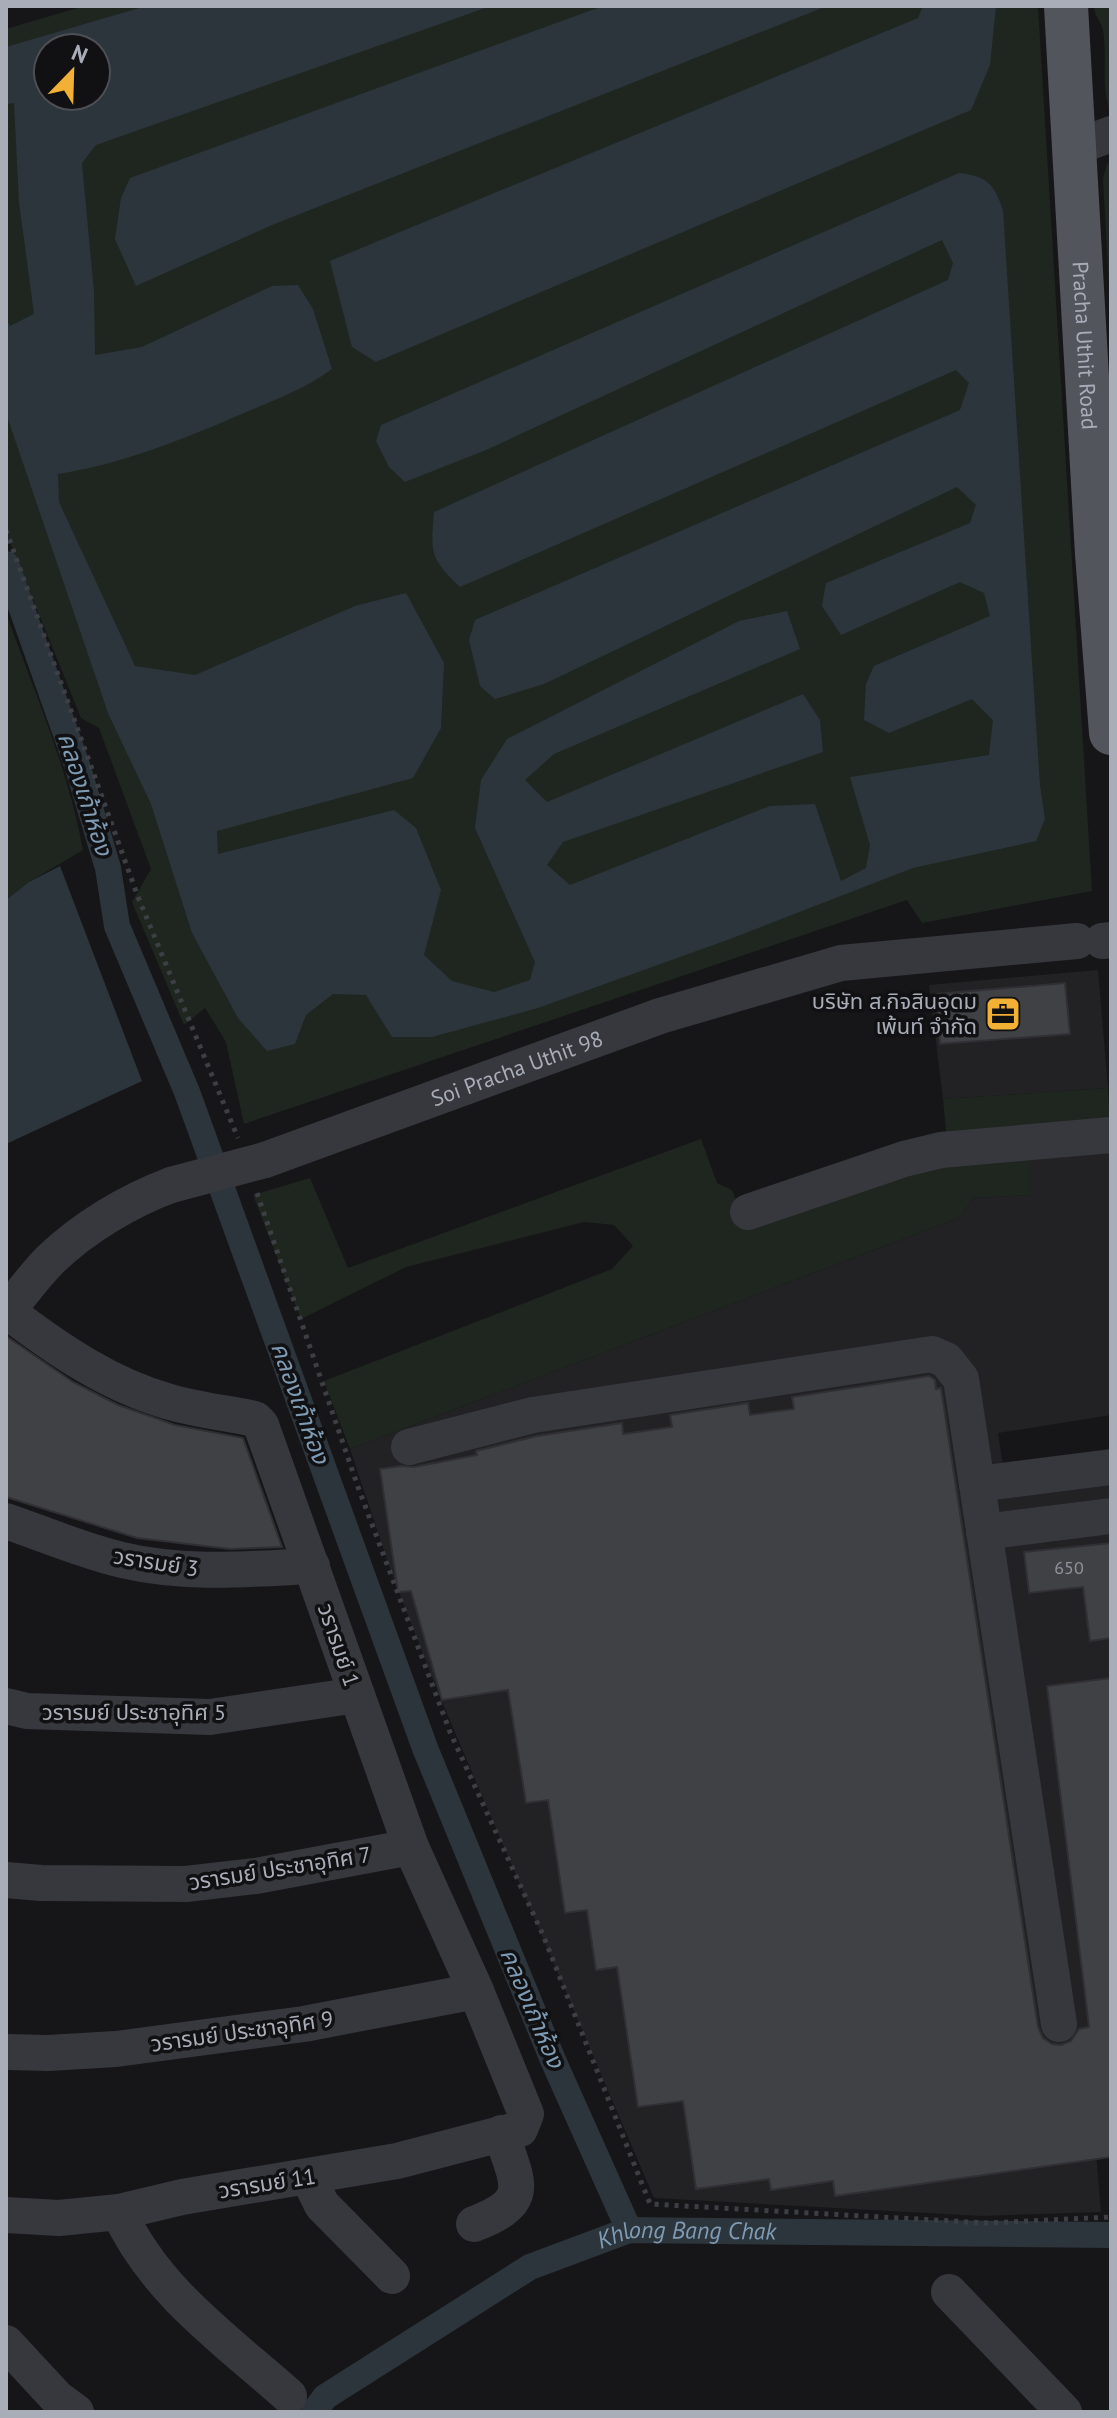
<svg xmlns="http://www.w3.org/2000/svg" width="1117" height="2418" font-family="'PT Sans','Noto Sans Thai',sans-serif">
  <rect width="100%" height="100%" fill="#161618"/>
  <g fill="#222225">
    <path d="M1098,970L1108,1088L943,1099L929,985Z"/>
    <path d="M1111,1143V1415L998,1433L1003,1466L1111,1450V2113L1093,2115L1101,2212L982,2216L654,2198L442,1702L393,1577L350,1449L961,1217L973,1198L1029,1195V1151Z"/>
  </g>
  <g fill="#1e261f" fill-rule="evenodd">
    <path d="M84,6H1038L1092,891L922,923L907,900L244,1124L226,1042L205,1008L184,1025L132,902L151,869L99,728L81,718L6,533V29ZM48,48H96V96H48Z"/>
    <path d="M1094,6H1111V113C1100,86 1108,58 1103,30C1101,21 1094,16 1094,6Z"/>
    <path d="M1111,162V323L1103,179L1107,164Z"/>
    <path d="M6,613C34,691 68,768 83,850L29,882L6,900Z"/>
    <path d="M1108,1088L1110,1127L947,1143L943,1099Z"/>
    <path d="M701,1139L717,1183L732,1190L747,1227L939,1160L1029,1151V1195L973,1198L961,1217L350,1449L324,1381L612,1269L633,1246L614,1225L584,1222L406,1267L301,1319L253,1195L310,1178L348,1268Z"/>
  </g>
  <g fill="#2c353c" fill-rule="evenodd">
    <path d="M146,6H491L96,145L82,163L94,292L95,355L142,347L272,286L298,285L313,309L332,369C305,389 275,400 244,413C184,439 122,464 58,474L59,502L135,666L195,675L355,606L406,593L444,663L441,728L413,778L217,831L218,854L394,810L416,828L441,890L424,955L452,981L494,992L530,980L535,962L475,828L481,780L507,739L739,621L787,611L800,649L554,754L525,780L547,802L803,694L820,720L823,752L563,842L547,865L570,885L770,806L815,804L841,881L866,868L870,845L850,777L989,755L993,720L972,699L889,733L864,720L866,684L874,666L990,616L984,593L960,582L841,635L822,606L826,583L970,523L976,505L957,487L544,684L495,699L480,686L469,640L475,620L960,410L969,383L956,370L460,587C429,558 431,552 434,512L948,280L953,263L942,240L486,450L405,482L389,467L376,441L381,425L959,173C987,176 994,184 1003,210L1040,786L1045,819L1036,841L913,868L730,939L538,1008L432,1037H392L366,995L333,994L306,1015L295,1044L267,1051L238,1018L192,933L151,804L108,713L6,413V319L10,326L34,314L19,202L14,103L6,104V47ZM48,48H96V96H48Z"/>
    <path d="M603,6H827L272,225L136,286L115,239L121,198L130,178Z"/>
    <path d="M923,6H996L990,65L971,110L376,362L352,347L330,261L918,18Z"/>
    <path d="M60,866L142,1081L6,1144V900L29,882Z"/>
  </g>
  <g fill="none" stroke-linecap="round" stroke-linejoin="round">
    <g stroke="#2c353c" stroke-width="26">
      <path d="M6,564L77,765L108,868L117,926L187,1092L425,1748L553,2060L629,2230"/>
      <path id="s1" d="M314,2412L325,2397L530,2267L629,2230L1111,2235"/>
    </g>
  </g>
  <g fill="#404145" stroke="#303034" stroke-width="2">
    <path d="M1065,983L1070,1034L940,1044L936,994Z"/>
    <path d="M6,1336L73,1382L118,1405L175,1425L243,1438L282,1547L230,1549L137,1538L6,1497Z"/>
    <path d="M929,1376L935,1380L936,1389L941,1388L1038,2027L1043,2038L1052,2044L1061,2045L1071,2041L1079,2029L1089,2027L1047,1686L1111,1678V2157L835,2196L833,2181L771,2190L769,2179L696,2189L683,2101L638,2107L617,1967L596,1970L587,1910L565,1913L548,1800L526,1803L508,1690L442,1700L411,1591L398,1592L380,1469L401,1466L414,1467L477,1455L476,1451L537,1436L622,1423L623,1434L672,1427L670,1415L748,1403L750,1415L794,1409L792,1397Z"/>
    <path d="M1111,1543V1638L1090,1641L1083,1587L1029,1593L1024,1552Z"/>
  </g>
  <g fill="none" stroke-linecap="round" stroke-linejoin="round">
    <g stroke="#3d3f44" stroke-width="5" stroke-dasharray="4 6" stroke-linecap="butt">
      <path d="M6,530L138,897L238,1138"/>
      <path d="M257,1193L358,1487L450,1732L543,1935L650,2204L988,2223L1111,2217"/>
    </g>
    <g stroke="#37383d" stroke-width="36">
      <path d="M1074,148L1111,134"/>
      <path d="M1102,941L1111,940"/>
      <path id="s2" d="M265,1160L660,1016L841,963L1077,941"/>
      <path d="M748,1212L904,1159L941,1150L1111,1135"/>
      <path d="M6,1312C21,1295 34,1276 50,1260C83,1228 128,1201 171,1185"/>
      <path d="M409,1447L533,1415L932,1354L946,1360L961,1379L1059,2024"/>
      <path d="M977,1484L1111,1467"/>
      <path d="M6,1521C44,1534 83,1551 122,1560C185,1575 249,1569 312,1566"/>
      <path d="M984,1532L1111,1516"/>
      <path d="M6,1706L27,1711L210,1717L357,1695"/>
      <path d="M6,1880L41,1883L186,1884L256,1876L411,1847"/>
      <path d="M6,2052L48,2053L116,2049L304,2024L476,1991"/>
      <path d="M308,2177L322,2205L392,2276"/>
      <path d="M119,2212C154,2290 226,2340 289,2396"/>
      <path d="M6,2215L59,2218L119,2212L182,2197L397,2161L520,2129L526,2114L476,1991L411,1847L261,1425L255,1419C227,1413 198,1410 170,1402C109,1385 57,1349 7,1311"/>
      <path d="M474,2224C533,2201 518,2185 501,2133"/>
      <path d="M949,2292L1064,2412"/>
      <path d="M6,2343L57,2398L76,2412"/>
    </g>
    <path stroke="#53555c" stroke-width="44" id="s3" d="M1066,6L1097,554L1111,733"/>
    <path stroke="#37383d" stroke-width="36" d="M171,1185L265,1160"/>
  </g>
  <defs>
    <symbol id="office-square" viewBox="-11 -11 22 22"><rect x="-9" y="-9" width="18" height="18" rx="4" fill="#f2b134" stroke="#111113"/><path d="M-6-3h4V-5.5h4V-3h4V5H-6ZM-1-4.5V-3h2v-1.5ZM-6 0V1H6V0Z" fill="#111"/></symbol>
  </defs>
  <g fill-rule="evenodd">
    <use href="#office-square" x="983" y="994" width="40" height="40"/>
  </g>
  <g text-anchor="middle" stroke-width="7" stroke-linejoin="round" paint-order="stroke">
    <g font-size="18" fill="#8e929b">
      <text x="1069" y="1574">650</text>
    </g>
    <g font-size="22" fill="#a8adb8" stroke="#111113">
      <text dy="8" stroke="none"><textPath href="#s3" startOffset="340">Pracha Uthit Road</textPath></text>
      <text dy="8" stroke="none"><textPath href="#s2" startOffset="268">Soi Pracha Uthit 98</textPath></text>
      <text transform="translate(156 1562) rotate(9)" y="8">วรารมย์ 3</text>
      <text transform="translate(339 1645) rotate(71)" y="8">วรารมย์ 1</text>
      <text x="134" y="1720">วรารมย์ ประชาอุทิศ 5</text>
      <text transform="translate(280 1868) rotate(-9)" y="8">วรารมย์ ประชาอุทิศ 7</text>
      <text transform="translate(242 2031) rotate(-8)" y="8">วรารมย์ ประชาอุทิศ 9</text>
      <text transform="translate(267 2183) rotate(-9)" y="8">วรารมย์ 11</text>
    </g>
    <g font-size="22" fill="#a8adb8" stroke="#111113" text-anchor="end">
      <text x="977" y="1009">บริษัท ส.กิจสินอุดม<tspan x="977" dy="25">เพ้นท์ จำกัด</tspan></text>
    </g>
    <g font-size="24" font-style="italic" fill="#7f9bb3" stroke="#111113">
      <text transform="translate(85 794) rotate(72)" y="8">คลองเก้าห้อง</text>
      <text transform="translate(300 1403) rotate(70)" y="8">คลองเก้าห้อง</text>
      <text transform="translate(532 2008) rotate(67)" y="8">คลองเก้าห้อง</text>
      <text dy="8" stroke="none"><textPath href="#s1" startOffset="424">Khlong Bang Chak</textPath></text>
    </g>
  </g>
  <rect width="1117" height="2418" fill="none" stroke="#a8adb8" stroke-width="16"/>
  <g transform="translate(72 72) rotate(23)"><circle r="38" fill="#111113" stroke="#4d4f55" stroke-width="2"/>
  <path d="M0-6L14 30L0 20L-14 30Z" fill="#f2b134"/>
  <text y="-12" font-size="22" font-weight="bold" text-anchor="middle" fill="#a8adb8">N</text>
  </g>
</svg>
